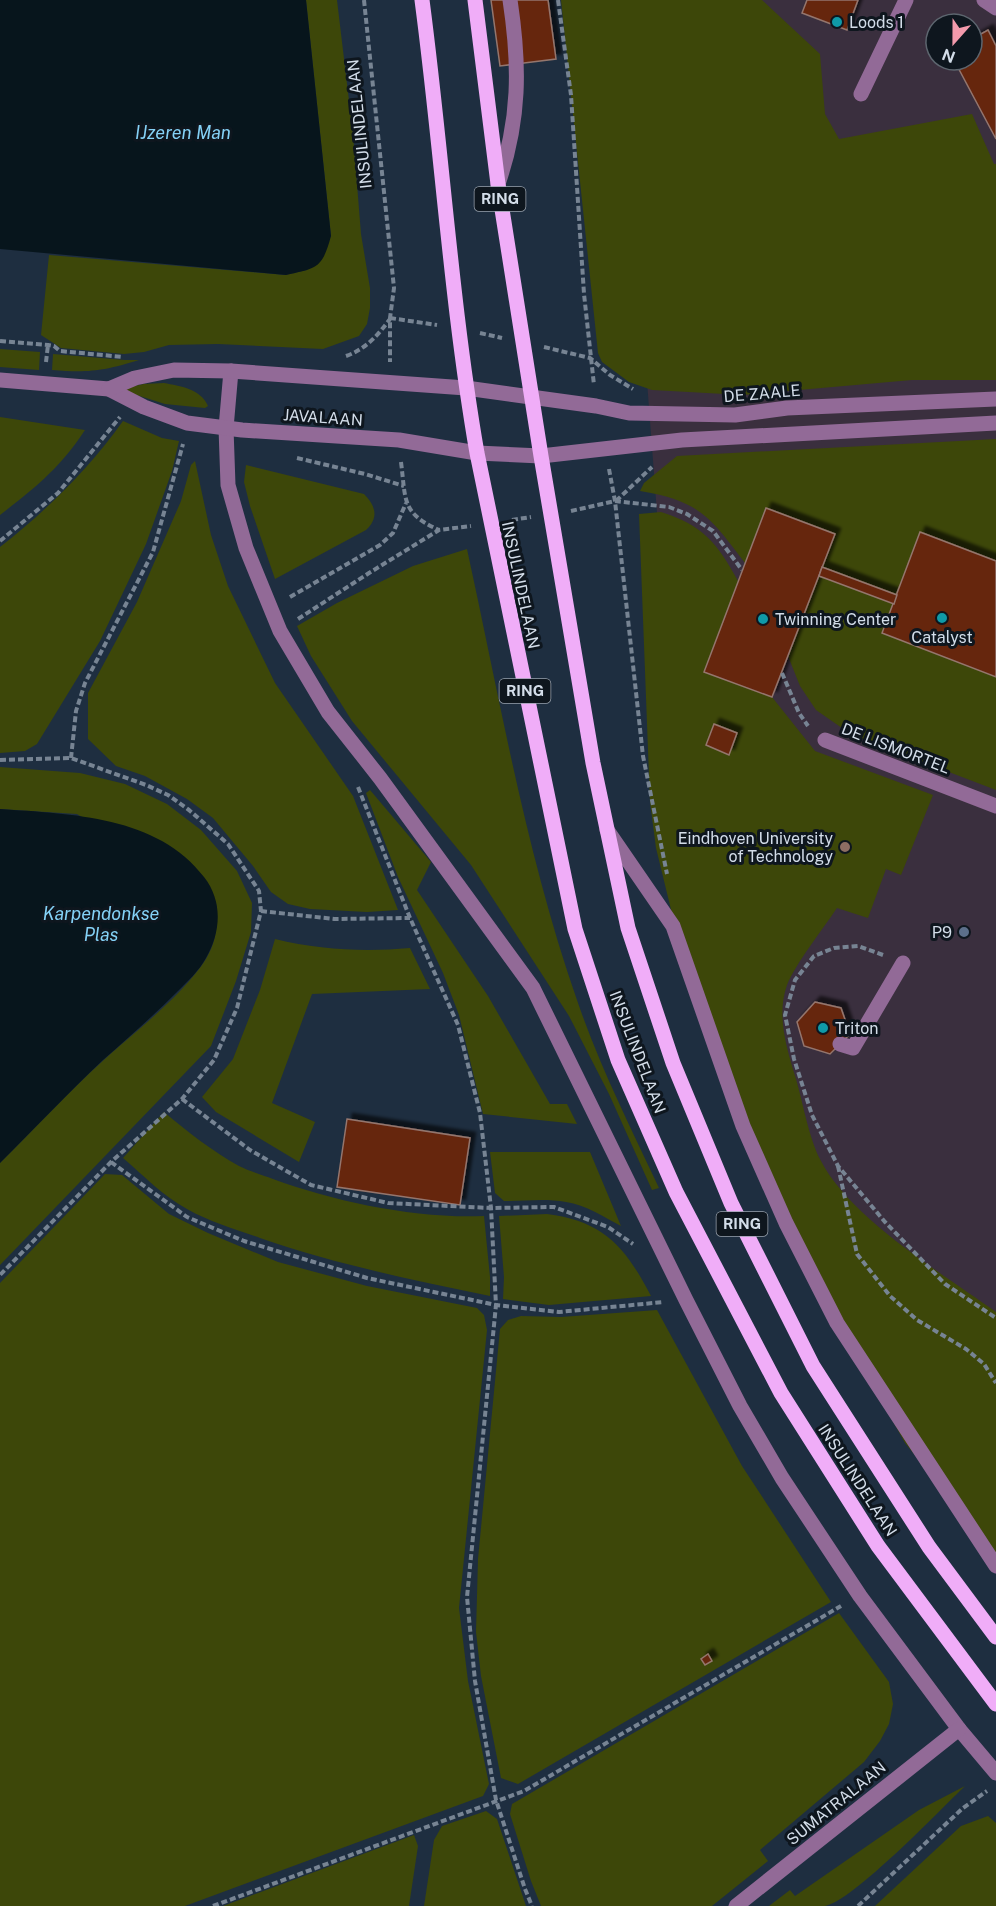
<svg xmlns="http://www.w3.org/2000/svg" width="996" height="1906" font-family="'Public Sans',sans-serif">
  <defs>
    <filter id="shadow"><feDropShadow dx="5.5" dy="-5.5" stdDeviation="1.5" flood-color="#0009"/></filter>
  </defs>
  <rect width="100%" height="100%" fill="#1e2e40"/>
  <path fill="#3a2f3e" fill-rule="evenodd" d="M618,0H996V1475L827,1243L672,710ZM936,24H972V60H936Z"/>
  <g fill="#3d4709">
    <path d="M306,0H337L353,134L361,234L370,288V308L367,324L359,336L323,349L218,344L169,345L144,352L124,354L61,348L41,335L49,255L285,275L307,270L331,236Z"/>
    <path d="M561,0H762L820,54L825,114L839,139L972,114L994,164H996V380H912L743,395L652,390L629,382L602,362L598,353Z"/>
    <path d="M0,349L40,352L39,370L0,367Z"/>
    <path d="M53,354L125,360H139C103,371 89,373 52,370Z"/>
    <path d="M164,383C180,386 201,389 208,406L205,408L165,404L127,392L124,388L144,384Z"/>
    <path d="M0,417L85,430C60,468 36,487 0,515Z"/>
    <path d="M123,421L162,438L179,441L172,471L146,544L100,641L37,744L25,751L0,753V547C46,511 89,469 123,421Z"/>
    <path d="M996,439V790L852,735L816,710L800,686L788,656L835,534L745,563C710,517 700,501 640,491L644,483L677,456Z"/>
    <path d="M195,461L211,535L228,586L275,683L353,796L398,910L367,912L310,909L288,904L271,892L253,866L213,818L187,799L145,776L116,766L88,739V693L137,602L181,501L191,465Z"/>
    <path d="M246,465L364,494C376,506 379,518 366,530L275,579L250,506L244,482Z"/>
    <path d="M661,512C703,525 718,544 738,581L704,672L772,697L815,751L933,795L901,875L886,869L868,918L837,908C823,929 796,963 787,985C776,1016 787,1049 796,1079C803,1103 809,1139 821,1161C851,1219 943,1274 996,1312V1554L905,1443L852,1348L778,1206L676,930L656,848L650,802L639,514Z"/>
    <path d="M467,549C500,700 526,854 577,1000C599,1065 630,1126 659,1188L652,1190L609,1094L569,1016L471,865L352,721L311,656L297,626L337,603L413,566Z"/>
    <path d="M0,767L80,773L125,784L167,804L201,830L237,871L252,903L251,932L236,981L211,1046L0,1265V1163C35,1129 68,1092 105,1059C136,1031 184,994 206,959C217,941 218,923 216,902L77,814L0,809Z"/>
    <path d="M370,790L431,862L417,890L488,996L550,1104H567L577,1124L483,1114L459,1015L443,973L398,877L366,793Z"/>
    <path d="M275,939C320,950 365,952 410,948L430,989L312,994L272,1103L315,1122L299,1162L216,1112L202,1097L233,1059L260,990Z"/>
    <path d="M164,1112C188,1132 212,1151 239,1166C249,1171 262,1175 273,1179C336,1202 417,1219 484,1216L490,1277V1296C412,1280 335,1264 260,1238C235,1229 210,1222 187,1209C163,1196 144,1176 123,1158Z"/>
    <path d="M490,1152H590L621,1226C604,1217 586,1205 566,1202C546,1198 525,1201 504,1201L495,1193Z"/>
    <path d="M105,1174L122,1175L169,1214L208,1233L278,1262L367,1286L477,1308L484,1315L487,1330L459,1608L468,1681L489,1784L483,1796L185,1906H0V1283Z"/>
    <path d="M547,1214C604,1221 626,1248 651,1296L549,1305L503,1299L504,1277L499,1216Z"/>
    <path d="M657,1310L742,1466L831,1602L518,1784L501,1778L481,1676L476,1632L478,1559L500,1329L508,1320L521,1316L561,1317Z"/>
    <path d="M839,1613L889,1682L893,1704L889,1724L880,1741L864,1762L760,1850L768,1861L712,1906H541L531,1881L510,1814L512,1804Z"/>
    <path d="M965,1786C940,1810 853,1901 825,1906C808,1906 787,1906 769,1906L790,1890L795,1896L919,1810Z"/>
    <path d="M486,1811L497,1819L526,1906H424L434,1840L442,1826Z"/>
    <path d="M988,1816L996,1823V1906H875L961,1826Z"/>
    <path d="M414,1835L418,1846L409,1906H223Z"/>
  </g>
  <g fill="#07151c">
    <path d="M0,0H306L331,236C322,269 317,268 286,275L0,249Z"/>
    <path d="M0,809C71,814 158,816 204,877C223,901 221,932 206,958C199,971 187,982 177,992C153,1016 128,1038 103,1060C68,1093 34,1129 0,1163Z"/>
  </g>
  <g fill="#662510" stroke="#94766d" stroke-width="1.5" filter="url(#shadow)">
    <path d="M491,0H548L556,59L500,66Z"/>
    <path d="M807,0H858L847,30L802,13Z"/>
    <path d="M988,30L996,46V139L954,60H972V39Z"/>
    <path d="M766,508L835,534L772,697L704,672Z"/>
    <path d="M920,532L996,561V677L882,633Z"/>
    <path d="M822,567L897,595L894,604L819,576Z"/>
    <path d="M714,724L737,733L729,755L706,745Z"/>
    <path d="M815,1002L841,1008L850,1034L830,1054L804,1046L797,1022Z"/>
    <path d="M347,1119L470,1138L460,1205L337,1187Z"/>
    <path d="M708,1654L712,1661L705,1665L701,1659Z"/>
  </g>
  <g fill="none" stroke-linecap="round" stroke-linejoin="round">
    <g stroke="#778493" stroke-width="4" stroke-dasharray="6 3" stroke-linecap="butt">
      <path d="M364,0L394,288L390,318V362"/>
      <path d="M558,0L571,95L584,294L594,385"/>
      <path d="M390,318L437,325"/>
      <path d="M480,333L502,338"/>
      <path d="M0,341L48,345L54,346L60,351L123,357"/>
      <path d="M544,347L590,358L610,375L633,389"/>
      <path d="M346,356C366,349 378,335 390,319"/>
      <path d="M46,362L48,345"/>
      <path d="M297,458L365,474L404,486"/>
      <path d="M401,462C406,500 401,513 439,530"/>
      <path d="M609,469L615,501L643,756L667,874"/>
      <path d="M616,501L652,467"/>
      <path d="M571,511L615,501L669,507L687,514L713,531L742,570"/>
      <path d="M512,520L531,517"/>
      <path d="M0,541L58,493L120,417"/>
      <path d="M290,597L380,545L393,533L406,503"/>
      <path d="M298,619L369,573L439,530L471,526"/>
      <path d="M782,673L799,713L808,726"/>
      <path d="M71,758L76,711L85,683L153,552L183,444"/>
      <path d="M0,760L71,758L146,785L168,795L189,810L228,844L259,891L261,911L237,1008L214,1060L182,1099L111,1162L0,1275"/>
      <path d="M358,787L410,918L458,1025L480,1113L491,1208L496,1305L467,1597L475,1681L496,1800L525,1889L532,1906"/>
      <path d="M261,911L334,919L410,918"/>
      <path d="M883,955L858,946L834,948L814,956L795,980L785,1015L794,1059L812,1115L838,1166L885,1222L945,1284L996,1318"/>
      <path d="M182,1099L250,1150L311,1185L388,1203L491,1208L554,1207L608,1227L633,1244"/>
      <path d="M111,1162L187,1217L244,1241L367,1278L496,1305L559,1312L664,1302"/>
      <path d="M838,1166L857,1254L890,1296L917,1320L966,1349L984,1364L996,1383"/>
      <path d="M213,1906L524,1791L841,1606"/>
      <path d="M858,1906L963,1808L987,1791"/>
    </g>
    <g stroke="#926a97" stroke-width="15">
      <path d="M984,0L996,8"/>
      <path d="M861,94L906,0"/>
      <path d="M498,184C520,120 520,66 510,0"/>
      <path d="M231,371L226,428L228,485L246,548L280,631L328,712L380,778L533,988L686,1300L740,1406L782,1478L860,1596L959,1729L996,1773"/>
      <path d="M0,380L109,389L144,407L187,423L242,430L399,440L477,453L541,456L682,440L996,423"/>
      <path d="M109,389L135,378L174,370L231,371L466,388L596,406L629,413L735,415L787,408L996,399"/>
      <path d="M825,740L996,806"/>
      <path d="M607,830L673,926L743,1126L786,1223L837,1323L996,1566"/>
      <path d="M840,1044L853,1048L903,963"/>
      <path d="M736,1906L959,1729"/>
    </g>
    <g stroke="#f0adf8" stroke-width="15">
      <path d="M422,0C442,151 451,303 477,453L575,929L618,1060L676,1192L781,1393L878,1546L996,1704"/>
      <path d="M475,0L498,184L541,456L593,763L628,928L673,1063L731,1203L813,1366L929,1547L996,1637"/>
    </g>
  </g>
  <g fill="#0f9aa8" stroke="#0e161e" stroke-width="2">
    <circle cx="837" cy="22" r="6"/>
    <circle cx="942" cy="618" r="6"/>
    <circle cx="763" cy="619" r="6"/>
    <circle cx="823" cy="1028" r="6"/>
  </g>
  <circle fill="#8d6e63" stroke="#0e161e" stroke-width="2" cx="845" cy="847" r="6"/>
  <circle fill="#5c6f8a" stroke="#0e161e" stroke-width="2" cx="964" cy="932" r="6"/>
  <g text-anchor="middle" stroke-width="6" stroke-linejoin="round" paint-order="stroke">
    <g fill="#0e161e" stroke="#98a1ac" stroke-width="1.5">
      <rect x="474.5" y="187" width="51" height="24" rx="4.5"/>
      <rect x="499.5" y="679" width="51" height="24" rx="4.5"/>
      <rect x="716.5" y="1212" width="51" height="24" rx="4.5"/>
    </g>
    <g font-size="15" font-weight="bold" fill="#d3dde9">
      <text x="500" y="204">RING</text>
      <text x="525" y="696">RING</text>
      <text x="742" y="1229">RING</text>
    </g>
    <g font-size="16" fill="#d3dde9" stroke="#0e161e" text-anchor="start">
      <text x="849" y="28">Loods 1</text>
      <text x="775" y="625">Twinning Center</text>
      <text x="942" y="643" text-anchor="middle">Catalyst</text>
      <text x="833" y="844" text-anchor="end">Eindhoven University<tspan x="833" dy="18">of Technology</tspan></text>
      <text x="952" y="938" text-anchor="end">P9</text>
      <text x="835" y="1034">Triton</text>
    </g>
    <g font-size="16" fill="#d3dde9" stroke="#0e161e">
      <text transform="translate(359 124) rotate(-96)" y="6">INSULINDELAAN</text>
      <text transform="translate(762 393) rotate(-5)" y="6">DE ZAALE</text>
      <text transform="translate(323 417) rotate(4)" y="6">JAVALAAN</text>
      <text transform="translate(521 585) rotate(78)" y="6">INSULINDELAAN</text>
      <text transform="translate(896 748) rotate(21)" y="6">DE LISMORTEL</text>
      <text transform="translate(638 1052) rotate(69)" y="6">INSULINDELAAN</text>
      <text transform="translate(858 1480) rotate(57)" y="6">INSULINDELAAN</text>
      <text transform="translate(836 1803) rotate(-39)" y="6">SUMATRALAAN</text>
    </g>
    <g font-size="18" font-style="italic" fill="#84d1f6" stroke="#0e161e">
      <text x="183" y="139">IJzeren Man</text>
      <text x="101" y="920">Karpendonkse<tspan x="101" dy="21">Plas</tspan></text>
    </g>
  </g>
  <g transform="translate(954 42) rotate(201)"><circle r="28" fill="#0e161e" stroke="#5d666f" stroke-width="1.5"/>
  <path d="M0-4.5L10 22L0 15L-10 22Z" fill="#f39aac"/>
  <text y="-9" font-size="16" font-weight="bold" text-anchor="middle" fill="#d3dde9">N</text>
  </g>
</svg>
